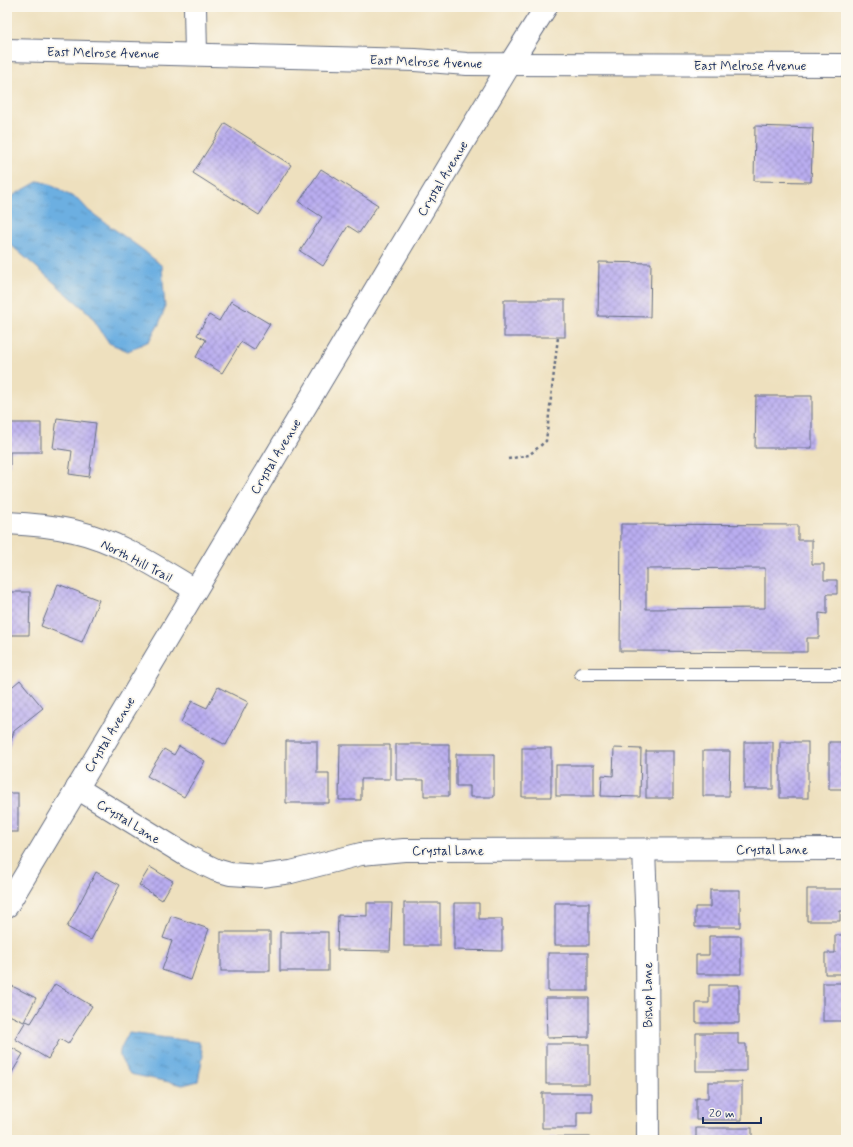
<svg xmlns="http://www.w3.org/2000/svg" width="853" height="1147" font-family="Mynerve,sans-serif">
  <defs>
    <pattern id="water-ripples" width="26" height="14" patternUnits="userSpaceOnUse"><rect width="26" height="14" fill="#6cafe1"/><path d="M2 4q2-2 4 0t4 0M15 11q2-2 4 0t4 0" fill="none" stroke="#588fba"/></pattern>
    <pattern id="building-cross-hatch" width="8" height="8" patternUnits="userSpaceOnUse"><rect width="8" height="8" fill="#baadf0"/><path d="M0 0l8 8M0 8l8-8" fill="none" stroke="#968dc6"/></pattern>
  </defs>
  <rect width="100%" height="100%" fill="#fbf7ec"/>
  <filter id="ink" filterUnits="userSpaceOnUse"><feTurbulence type="fractalNoise" baseFrequency=".025" numOctaves="2"/><feDisplacementMap in="SourceGraphic" scale="8" xChannelSelector="R" yChannelSelector="G"/><feConvolveMatrix kernelMatrix="1 2 1 2 8 2 1 2 1" color-interpolation-filters="sRGB"/></filter>
  <filter id="wash" filterUnits="userSpaceOnUse"><feTurbulence type="fractalNoise" baseFrequency=".012" numOctaves="4" result="noise"/><feDisplacementMap in="SourceGraphic" scale="16" xChannelSelector="R" yChannelSelector="G"/><feGaussianBlur stdDeviation="0.9" result="paint"/><feColorMatrix in="noise" values="0 0 0 0 0 0 0 0 0 0 0 0 0 0 0 0 0 1.4 0 .05"/><feComposite in="paint" operator="in"/></filter>
  <g filter="url(#wash)">
    <rect width="100%" height="100%" fill="#eee0be"/>
    <g fill="url(#water-ripples)" stroke="#446fa0">
      <path d="M39,181L53,185L67,194L78,199L89,211L143,250L162,266L165,308L159,324L149,341L128,351L109,343L90,314L11,245L7,237V202L14,195Z"/>
      <path d="M129,1033L199,1042L203,1055L198,1081L183,1085L130,1074C116,1053 117,1054 129,1033Z"/>
    </g>
    <g id="blocks">
      <g fill="url(#building-cross-hatch)" fill-rule="evenodd">
        <path d="M225,123L291,165L259,215L193,173Z"/>
        <path d="M755,126L813,128L811,182L754,181Z"/>
        <path d="M321,169L378,205L359,233L348,226L323,266L300,251L322,217L299,202Z"/>
        <path d="M599,262L651,263L650,317L598,316Z"/>
        <rect x="504" y="300" width="61" height="37"/>
        <path d="M231,301L270,324L254,350L241,342L222,373L196,357L206,340L197,335L209,315L219,321Z"/>
        <path d="M756,396H812V448H755Z"/>
        <path d="M57,418L96,423L89,477L69,474L72,451L53,448Z"/>
        <path d="M7,423H41V452H10V465H7Z"/>
        <path d="M621,524L798,525V540H812V564H824V580H837V594H827V614L819,613V638H807V652L620,651ZM765,568V608L646,609V569Z"/>
        <path d="M58,584L99,600L82,642L41,626Z"/>
        <path d="M7,592H30L29,635H7Z"/>
        <path d="M20,680L43,708L14,731L7,753V691Z"/>
        <path d="M218,687L248,702L226,745L181,722L192,701L207,708Z"/>
        <path d="M286,741H317V773H329V803H286Z"/>
        <rect x="744" y="742" width="29" height="47"/>
        <rect x="780" y="742" width="28" height="56"/>
        <rect x="829" y="742" width="17" height="47"/>
        <path d="M396,744H449V796H424V780H396Z"/>
        <path d="M340,745H390V779H361V800H339Z"/>
        <path d="M179,746L205,761L184,797L147,776L164,749L174,755Z"/>
        <rect x="522" y="748" width="29" height="49"/>
        <path d="M614,748L641,749L640,797L601,796L602,775L613,776Z"/>
        <rect x="646" y="751" width="27" height="47"/>
        <path d="M703,751H730L729,796H703Z"/>
        <path d="M456,754H494V797H470V786H456Z"/>
        <rect x="556" y="765" width="38" height="31"/>
        <rect x="7" y="793" width="11" height="39"/>
        <path d="M150,867L173,881L162,900L139,885Z"/>
        <path d="M96,872L120,885L91,940L67,927Z"/>
        <path d="M807,889H846V911H840V921H807Z"/>
        <path d="M710,890H740V927H695V907H710Z"/>
        <path d="M367,903H392L390,951L337,950L338,915L367,916Z"/>
        <rect x="404" y="903" width="36" height="43"/>
        <path d="M454,903H479V919H502V951L454,950Z"/>
        <rect x="555" y="903" width="34" height="42"/>
        <path d="M171,916L209,929L191,980L162,970L172,941L163,938Z"/>
        <rect x="221" y="932" width="49" height="39"/>
        <rect x="280" y="932" width="48" height="39"/>
        <path d="M835,935H846V974H825V953H835Z"/>
        <path d="M709,936H741V974H696V955H709Z"/>
        <rect x="548" y="953" width="40" height="38"/>
        <rect x="823" y="983" width="23" height="38"/>
        <path d="M55,984L92,1006L68,1044L60,1039L48,1059L15,1039L26,1021L31,1023Z"/>
        <path d="M709,985H739V1023H696V1003H709Z"/>
        <path d="M12,986L36,998L24,1022L7,1014V997Z"/>
        <path d="M546,998H589V1037L547,1038Z"/>
        <path d="M696,1033H738V1044H746V1071H696Z"/>
        <rect x="546" y="1044" width="43" height="40"/>
        <path d="M7,1045L23,1054L7,1081Z"/>
        <path d="M708,1082H742V1120H696V1098H708Z"/>
        <path d="M542,1093H592V1112H577V1128H542Z"/>
        <rect x="696" y="1128" width="56" height="12"/>
        <rect x="549" y="1137" width="41" height="3"/>
      </g>
    </g>
  </g>
  <g filter="url(#ink)">
    <use href="#blocks" fill-opacity="0" stroke="#656d80" stroke-width="1"/>
    <g fill="none" stroke-linecap="round" stroke-linejoin="round">
      <defs>
        <path id="service" d="M581,674H846"/>
        <g id="minor">
          <path d="M195,7L196,54"/>
          <path d="M7,50L415,60L467,64L846,65"/>
          <path d="M7,523C29,524 52,526 74,531C118,541 157,567 195,590"/>
          <path d="M77,788L189,857L216,870L230,874L261,876L291,872L361,854L404,850L846,849"/>
          <path d="M644,850L647,928L648,1140"/>
        </g>
        <path id="tertiary" d="M7,906L510,64L546,7"/>
      </defs>
      <use href="#service" stroke="#656d80" stroke-width="14"/>
      <use href="#minor" stroke="#656d80" stroke-width="24"/>
      <use href="#tertiary" stroke="#656d80" stroke-width="24"/>
      <path stroke="#656d80" stroke-width="2.5" stroke-dasharray="3 3" stroke-linecap="butt" d="M508,459L529,455L546,441L558,337"/>
      <use href="#service" stroke="#fff" stroke-width="12"/>
      <use href="#minor" stroke="#fff" stroke-width="22"/>
      <use href="#tertiary" stroke="#fff" stroke-width="22"/>
    </g>
  </g>
  <g text-anchor="middle" stroke-width="3.5" stroke-linejoin="round" paint-order="stroke">
    <g font-size="13" fill="#1b2f5e" stroke="#fbf7ec">
      <text transform="translate(103 52) rotate(1)" y="5">East Melrose Avenue</text>
      <text transform="translate(426 61) rotate(2)" y="5">East Melrose Avenue</text>
      <text x="750" y="70">East Melrose Avenue</text>
      <text transform="translate(442 178) rotate(-59)" y="5">Crystal Avenue</text>
      <text transform="translate(275 456) rotate(-59)" y="5">Crystal Avenue</text>
      <text transform="translate(137 560) rotate(27)" y="5">North Hill Trail</text>
      <text transform="translate(109 734) rotate(-59)" y="5">Crystal Avenue</text>
      <text transform="translate(129 821) rotate(32)" y="5">Crystal Lane</text>
      <text x="772" y="854">Crystal Lane</text>
      <text x="448" y="855">Crystal Lane</text>
      <text transform="translate(647 995) rotate(-90)" y="5">Bishop Lane</text>
    </g>
  </g>
  <rect width="853" height="1147" fill="none" stroke="#fbf7ec" stroke-width="24"/>
  <path d="M703 1117v6h58v-6" fill="none" stroke="#1b2f5e" stroke-width="2"/>
  <text x="709" y="1117" font-size="12" fill="#1b2f5e" stroke="#fbf7ec" stroke-width="3" paint-order="stroke">20 m</text>
</svg>
